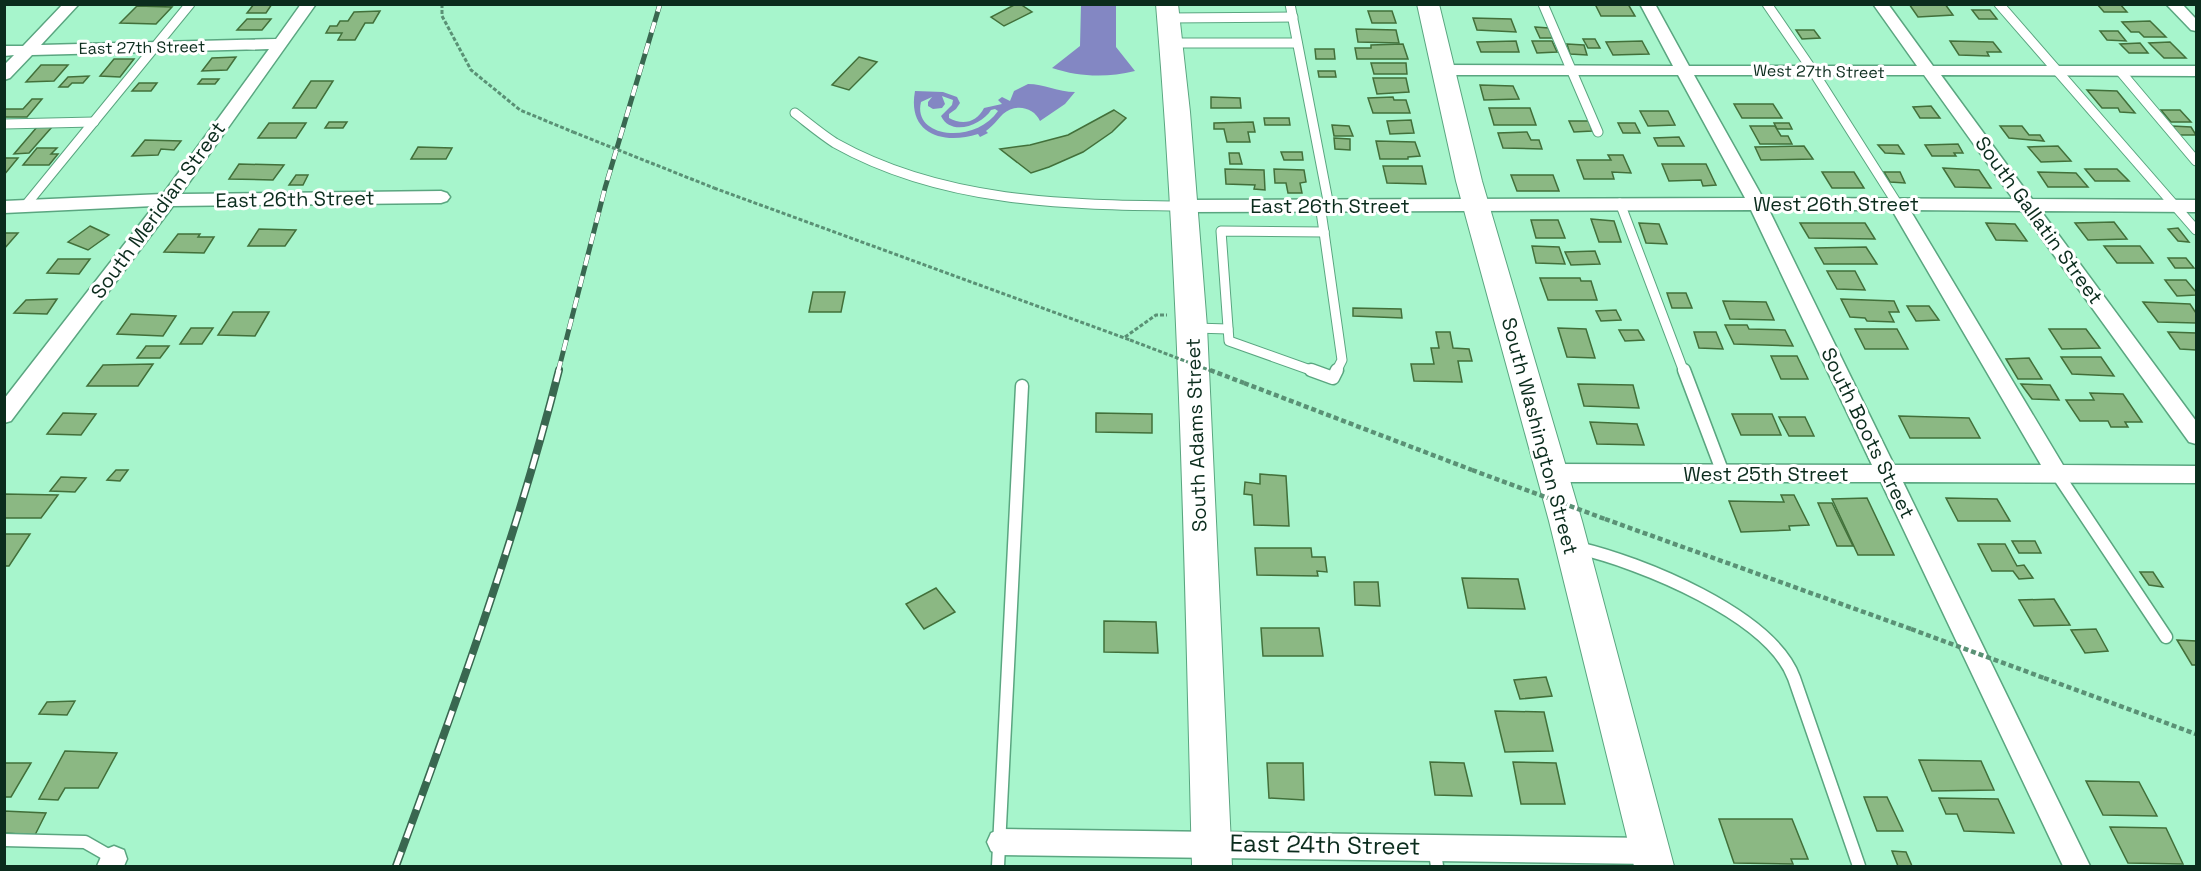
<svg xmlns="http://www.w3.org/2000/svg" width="2201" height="871" font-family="'Space Grotesk',sans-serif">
  <rect width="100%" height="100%" fill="#a7f5cc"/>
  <g fill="#8387c3" fill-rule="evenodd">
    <path d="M1081,5H1116V47L1135,71C1106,78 1080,77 1052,68L1080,46Z"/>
    <path d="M1028,84C1044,84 1058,92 1075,92L1065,104L1040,121C1034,107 1015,103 1003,114C997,120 993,126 986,131L988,133L980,137L978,134C943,145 907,134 915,91L943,92L957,97L960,103L956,109L949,114V118C963,126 977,122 984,108L1002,104L998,100L1002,97L1010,101L1014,91ZM942,96L953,100L952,105L941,116C951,137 982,125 991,110L995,109L998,111C975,145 912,138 921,102L932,97L928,102V106L933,109L942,108L945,104Z"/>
  </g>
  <g fill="#8bb883" stroke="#42703a" stroke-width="1.5">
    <path d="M254,4H272L266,13H247Z"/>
    <path d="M1016,4H1020L1032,12L1004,26L991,17Z"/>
    <path d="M1595,4H1628L1635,16H1601Z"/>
    <path d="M1909,4H1945L1953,15L1918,17Z"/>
    <path d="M2097,4H2120L2127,12H2104Z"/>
    <path d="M137,6L172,7L156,24L120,23Z"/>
    <path d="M1972,10H1990L1997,19H1979Z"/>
    <path d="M380,11L373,23H365L355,40H338L342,33H326L330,26H337L340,21H348L354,12Z"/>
    <path d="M1368,11H1392L1396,23H1372Z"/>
    <path d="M1473,18L1511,19L1516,32L1477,30Z"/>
    <path d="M247,19H271L262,30H237Z"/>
    <path d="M2150,21L2166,37H2144L2139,32H2131L2122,22Z"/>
    <path d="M1535,27L1549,28L1553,38H1540Z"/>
    <path d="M1356,29L1396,30L1399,43L1358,42Z"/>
    <path d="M1796,30H1814L1820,38L1802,39Z"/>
    <path d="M2100,31H2118L2126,41L2107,40Z"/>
    <path d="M1583,39H1595L1600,48H1588Z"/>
    <path d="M1516,41L1519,52H1481L1477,42Z"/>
    <path d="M1532,41H1552L1557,52L1537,53Z"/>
    <path d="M1642,41L1649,54L1613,55L1606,42Z"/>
    <path d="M1950,41L1993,42L2001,52H1987L1989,56L1959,55Z"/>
    <path d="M2170,42L2186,58H2164L2149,43Z"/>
    <path d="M2140,43L2148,53H2129L2120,44Z"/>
    <path d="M1403,44L1408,59H1357L1355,48H1371V45Z"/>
    <path d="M1567,44L1584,45L1587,55L1570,54Z"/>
    <path d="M1315,49H1334L1335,59H1316Z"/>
    <path d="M236,57L227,70L202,71L212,58Z"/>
    <path d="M859,57L877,62L849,90L832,85Z"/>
    <path d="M114,59H134L120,77L100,76Z"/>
    <path d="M1371,63H1406L1407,74H1374Z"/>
    <path d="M41,65H68L54,81L26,82Z"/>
    <path d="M1318,71H1335L1336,77H1319Z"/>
    <path d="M89,76L83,83H72L68,87H59L68,77Z"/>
    <path d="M1373,78H1406L1409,92L1377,94Z"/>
    <path d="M202,79H219L215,84H198Z"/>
    <path d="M311,81H333L316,108H293Z"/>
    <path d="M139,83H157L151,91H132Z"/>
    <path d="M1480,85L1513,86L1519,99L1484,100Z"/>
    <path d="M2087,90L2117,91L2135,113L2120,112L2118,108H2102Z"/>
    <path d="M1211,97L1240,98L1241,108H1211Z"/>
    <path d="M1393,97L1394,100H1406L1410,113H1373L1368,98Z"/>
    <path d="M32,99H42L27,117H4V109H23Z"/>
    <path d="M1734,104H1773L1782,118H1742Z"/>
    <path d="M1931,106L1940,118H1920L1913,107Z"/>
    <path d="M1489,108H1530L1536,125H1494Z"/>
    <path d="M1114,110L1126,118L1112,132L1083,152L1049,167L1031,173L1000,149L1030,145L1068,135Z"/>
    <path d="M2161,110H2180L2191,122H2171Z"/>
    <path d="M1640,111H1668L1675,125L1648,126Z"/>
    <path d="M1264,118H1289L1290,125H1265Z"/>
    <path d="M1411,120L1414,133L1390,134L1387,121Z"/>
    <path d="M1569,121H1589L1592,131L1574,132Z"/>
    <path d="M329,122H347L343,128H325Z"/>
    <path d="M1253,122L1255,132H1248L1250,142H1227L1224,129H1214V123Z"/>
    <path d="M269,123H306L296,138H258Z"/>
    <path d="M1618,123H1635L1640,133H1623Z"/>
    <path d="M1774,123H1789L1792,129H1777Z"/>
    <path d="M1332,125L1349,126L1353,136H1334Z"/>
    <path d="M1750,126H1775L1781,136H1788L1792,144H1760Z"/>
    <path d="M2000,126H2022L2029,135H2040L2044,141L2009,138Z"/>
    <path d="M2172,126L2191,127L2196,135H2179Z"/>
    <path d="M37,127H52L29,153L14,154Z"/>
    <path d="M1527,132L1531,140H1539L1542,149L1503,148L1498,133Z"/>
    <path d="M1679,137L1684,146H1658L1654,138Z"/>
    <path d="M1334,138L1350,139V150L1335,149Z"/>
    <path d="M145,140L181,141L174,150L161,149L158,155L132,156Z"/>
    <path d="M1376,141L1415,142L1420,156L1408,157V159H1380Z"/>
    <path d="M1958,144L1963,153H1954L1956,156H1932L1925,145Z"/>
    <path d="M1878,145H1898L1904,154L1885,153Z"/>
    <path d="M1804,146L1813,159L1761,160L1755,147Z"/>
    <path d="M2058,146L2071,161L2041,162L2028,147Z"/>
    <path d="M418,147L452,148L446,159H411Z"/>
    <path d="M37,148H57L51,154H58L49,165H23Z"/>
    <path d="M1281,152H1302L1303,160H1284Z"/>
    <path d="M1229,153H1239L1242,164H1230Z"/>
    <path d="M1608,155H1623L1631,173L1612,172L1614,179H1584L1577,160H1611Z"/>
    <path d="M4,158H18L4,175Z"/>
    <path d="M239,164L284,165L273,180L229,179Z"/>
    <path d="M1662,164H1706L1716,185L1703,186L1701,180L1669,181Z"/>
    <path d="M1383,166H1422L1426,184L1387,183Z"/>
    <path d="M1943,168L1979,170L1991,188L1955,187Z"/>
    <path d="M1225,169L1264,170L1265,190L1254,189L1255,185L1226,184Z"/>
    <path d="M1274,169L1304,170L1306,182L1300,183L1302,193H1288L1286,183H1275Z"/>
    <path d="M2085,169H2117L2129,181H2095Z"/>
    <path d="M1822,172H1854L1864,188H1832Z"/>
    <path d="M1884,172H1900L1905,183L1890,182Z"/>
    <path d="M2038,172L2076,173L2088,187H2048Z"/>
    <path d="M296,175H308L303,185H289Z"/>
    <path d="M1511,175H1553L1559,191H1517Z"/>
    <path d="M1591,219L1614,221L1621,242H1599Z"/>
    <path d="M1531,220H1558L1565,238H1536Z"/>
    <path d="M2114,222L2127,239L2088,240L2075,223Z"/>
    <path d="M1639,223L1659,224L1667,244L1646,243Z"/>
    <path d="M1800,223H1865L1875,239L1809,238Z"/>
    <path d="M1986,223L2015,224L2027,241L1996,240Z"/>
    <path d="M90,226L109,235L88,250L68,242Z"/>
    <path d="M2178,228L2189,242L2178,241L2168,229Z"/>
    <path d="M259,229L296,230L285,246H248Z"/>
    <path d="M4,233H18L4,249Z"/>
    <path d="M178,234H200L198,237H214L204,253L164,252Z"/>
    <path d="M1532,246L1559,247L1565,264L1536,263Z"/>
    <path d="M2104,246H2140L2153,263H2117Z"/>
    <path d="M1866,247L1877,264H1824L1815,248Z"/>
    <path d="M1595,251L1600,264L1571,265L1565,252Z"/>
    <path d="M2168,258H2186L2194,268H2175Z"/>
    <path d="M58,259H90L79,274L47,273Z"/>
    <path d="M1827,271H1855L1865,290L1837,289Z"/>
    <path d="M1540,278H1580L1581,281H1591L1597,300H1548Z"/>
    <path d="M2165,280H2186L2196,292V295L2177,296Z"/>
    <path d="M813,292H845L841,312H809Z"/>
    <path d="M1667,293H1686L1692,308H1672Z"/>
    <path d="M57,299L47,314L14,313L26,300Z"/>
    <path d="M1841,299L1894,301L1899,312H1889L1894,322L1867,321L1865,318L1850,317Z"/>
    <path d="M1723,301L1766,302L1774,320L1730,319Z"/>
    <path d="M2143,302L2190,304L2196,313V323L2158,322Z"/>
    <path d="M1907,306H1929L1939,320L1916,321Z"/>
    <path d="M1353,308L1401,309L1402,318L1353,316Z"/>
    <path d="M1616,310L1621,320L1601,321L1596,311Z"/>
    <path d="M233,312H269L255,336L218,335Z"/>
    <path d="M131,314L176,316L163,336L117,334Z"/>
    <path d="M1725,325H1747L1749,329L1785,330L1793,346L1734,344Z"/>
    <path d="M191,328H213L202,344H180Z"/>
    <path d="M1558,328L1586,329L1595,358L1567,357Z"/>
    <path d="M1855,329H1897L1908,349H1865Z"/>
    <path d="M2049,329H2086L2100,348L2062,349Z"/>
    <path d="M1619,330H1638L1644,340L1625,341Z"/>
    <path d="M1436,332H1450L1453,348L1469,349L1472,361H1458L1462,382L1414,381L1411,364H1434L1431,348H1439Z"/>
    <path d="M1694,332H1716L1723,349L1699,348Z"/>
    <path d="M2168,332L2196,333V350L2180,349Z"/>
    <path d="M146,346H169L160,358H137Z"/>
    <path d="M1771,356H1797L1808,379H1781Z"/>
    <path d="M2061,357H2101L2114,376L2072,374Z"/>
    <path d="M2029,358L2042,379H2018L2006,359Z"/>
    <path d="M153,364L138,386H87L103,365Z"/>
    <path d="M1578,384L1633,385L1639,408L1584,406Z"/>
    <path d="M2021,384L2050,385L2059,400L2032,399Z"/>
    <path d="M2090,393L2123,394L2142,422H2125L2128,427H2111L2108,421H2080L2066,400H2094Z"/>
    <path d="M63,413L96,414L81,435L47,434Z"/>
    <path d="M1096,413L1152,414V433L1096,432Z"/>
    <path d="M1732,414H1772L1781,435H1741Z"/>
    <path d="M1899,416L1969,418L1980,438H1910Z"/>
    <path d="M1779,417H1805L1814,436H1789Z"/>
    <path d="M1590,422L1637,424L1644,445L1597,444Z"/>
    <path d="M116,470H128L120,481L107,480Z"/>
    <path d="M1260,474L1286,476L1289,526L1254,525L1252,495L1244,494L1245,482L1260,484Z"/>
    <path d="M61,477L86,478L75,492L50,491Z"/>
    <path d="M4,494L58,495L41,518H4Z"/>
    <path d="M1781,495H1794L1809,525L1789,526L1790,530L1741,532L1729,501L1784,502Z"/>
    <path d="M1867,498L1894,555H1858L1832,499Z"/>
    <path d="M1946,498L1997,499L2010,521H1958Z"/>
    <path d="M1818,503H1832L1853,546H1837Z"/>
    <path d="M4,534H30L9,566H4Z"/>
    <path d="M2012,541H2035L2041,553H2019Z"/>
    <path d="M1978,544H2005L2017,566L2024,565L2033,578L2019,579L2013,571H1992Z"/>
    <path d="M1255,548H1311L1312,557H1325L1327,572L1317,571L1318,576L1257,575Z"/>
    <path d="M2140,572H2153L2163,587L2149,585Z"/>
    <path d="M1462,578L1518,579L1525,609L1468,608Z"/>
    <path d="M1354,582H1378L1380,606L1355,605Z"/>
    <path d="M936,588L955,612L924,629L906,604Z"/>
    <path d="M2054,599L2070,625L2034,626L2019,600Z"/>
    <path d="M1104,621L1156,622L1158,653L1104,652Z"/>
    <path d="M1261,628H1319L1323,656H1263Z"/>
    <path d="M2096,629L2108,651L2085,653L2071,630Z"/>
    <path d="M2177,640L2196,641V665H2192Z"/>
    <path d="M1546,677L1552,696L1520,699L1514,680Z"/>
    <path d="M75,701L67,715L39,714L47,702Z"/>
    <path d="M1495,711L1544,712L1553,751L1505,752Z"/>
    <path d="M65,751L117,753L98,788H65L58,800L39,799Z"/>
    <path d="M1919,760L1981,761L1994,790L1932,791Z"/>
    <path d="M1430,762L1464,763L1472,796L1435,795Z"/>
    <path d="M1513,762L1556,763L1565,804H1521Z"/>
    <path d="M4,763H31L11,797H4Z"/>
    <path d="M1267,763H1303L1304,800L1269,798Z"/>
    <path d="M2086,781L2139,782L2157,816L2103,815Z"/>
    <path d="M1864,797H1887L1903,831H1877Z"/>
    <path d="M1939,798L1998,799L2014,833L1964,831L1957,814H1946Z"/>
    <path d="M4,811L46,813L35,835L4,833Z"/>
    <path d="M1719,819H1792L1808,859H1791L1793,864L1734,863Z"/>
    <path d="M2110,827L2166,828L2183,864L2128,863Z"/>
    <path d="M1892,851L1906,852L1912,866H1921H1898Z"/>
  </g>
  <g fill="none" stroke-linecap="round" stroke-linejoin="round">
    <defs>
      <g id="service-far1">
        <path d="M1290,4L1329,206"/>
        <path d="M1543,4L1598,132"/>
        <path d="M1767,4L1813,71L1898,205"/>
        <path d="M1999,4L2196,230"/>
        <path d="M1168,18L1293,17"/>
        <path d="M1171,43H1297"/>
        <path d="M2120,71L2196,161"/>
        <path d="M795,113C808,123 821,134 835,143C942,203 1065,205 1185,206"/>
        <path d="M4,124L94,122"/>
        <path d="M1620,203L1684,372"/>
        <path d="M1320,205L1324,232"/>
        <path d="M25,206L190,4"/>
        <path d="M1324,232L1342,360L1336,372"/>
        <path d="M1195,328L1228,329"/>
        <path d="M1316,372L1229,341L1221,231L1324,232"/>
      </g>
      <g id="service">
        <path d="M1311,370L1333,378L1337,370"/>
        <path d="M1684,370L1723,473"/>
        <path d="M2058,475L2166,637"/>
        <path d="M1578,548C1640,562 1771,615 1794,678L1859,866"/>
        <path d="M4,840L85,842L113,858"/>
        <path d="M1434,847L1437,866"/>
        <path d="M998,866L1022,386"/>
      </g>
      <g id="minor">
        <path d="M63,4H79L41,45L276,39L301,4H316L181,194L441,191L447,193L450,197L447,201L441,203L173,206L11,421L4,423V399L154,206L4,213V201L163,194L269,49L32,55L10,78L4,80V65L14,55L4,56V46H23Z"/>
        <path d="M1640,4H1655L1689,66H1917L1873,4H1888L1933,66H2196V76L1941,75L2032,199L2196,200V212L2041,211L2196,421V444L2189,442L2022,211L1910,210L2063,465L2196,466V483L1903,482L2090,866H2063L1881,482H1552L1544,479L1541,473L1544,467L1552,464L1872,465L1751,210L1185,212L1179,210L1176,206L1179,202L1185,200L1745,198L1678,75H1441L1433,70L1441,65L1673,66ZM1694,75H1924L2013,199L1763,198ZM1769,210H1892L2041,465H1894Z"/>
        <path d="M2166,4H2182L2196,19V31L2191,30Z"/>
        <path d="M1000,829L1650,838L1659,842L1663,851L1659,860L1650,864L1000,855L991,851L987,842L991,833Z"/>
        <path d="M114,846L124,850L127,859L124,866H97L104,850Z"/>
      </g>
      <g id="secondary">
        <path d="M1156,4H1178L1190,112L1207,327L1232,866H1192C1185,578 1180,291 1156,4Z"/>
        <path d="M1417,4H1439L1482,181L1582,521L1674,866H1634L1549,521L1456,181Z"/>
      </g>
    </defs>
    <use href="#service-far1" stroke="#5aa680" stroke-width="11"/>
    <use href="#service" stroke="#5aa680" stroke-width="15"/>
    <use href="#minor" stroke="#5aa680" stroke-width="3"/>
    <use href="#secondary" stroke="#5aa680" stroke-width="2"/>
    <g stroke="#5a9175" stroke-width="3" stroke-dasharray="4 2" stroke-linecap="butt">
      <path d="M442,4V16L471,70L520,110L573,132"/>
      <path d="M714,188L1130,340"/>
      <path d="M1125,337L1156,315H1167"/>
    </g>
    <g stroke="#5a9175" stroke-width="4.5" stroke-dasharray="5 3" stroke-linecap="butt">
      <path d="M1244,383L1472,470"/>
      <path d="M1605,519L1911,629"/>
      <path d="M2044,678L2196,734"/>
    </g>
    <use href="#service-far1" stroke="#fff" stroke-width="9"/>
    <use href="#service" stroke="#fff" stroke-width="12"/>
    <use href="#minor" fill="#fff" fill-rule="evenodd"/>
    <use href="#secondary" fill="#fff" fill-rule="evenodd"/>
    <defs>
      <path id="rail-far1" d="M558,372L605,188L660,4"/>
      <path id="rail" d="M396,866C456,703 516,539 559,370"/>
    </defs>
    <use href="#rail-far1" stroke="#396750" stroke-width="5"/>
    <use href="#rail" stroke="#396750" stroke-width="8"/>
    <use href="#rail-far1" stroke="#fff" stroke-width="4" stroke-dasharray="11" stroke-linecap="butt"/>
    <use href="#rail" stroke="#fff" stroke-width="5" stroke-dasharray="15" stroke-linecap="butt"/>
    <g stroke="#5a9175" stroke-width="3" stroke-dasharray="4 2" stroke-linecap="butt">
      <path d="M573,132L714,188"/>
      <path d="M1130,340L1214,372"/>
    </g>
    <g stroke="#5a9175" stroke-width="4.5" stroke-dasharray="5 3" stroke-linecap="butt">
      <path d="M1210,370L1244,383"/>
      <path d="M1472,470L1605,519"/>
      <path d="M1911,629L2044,678"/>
    </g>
  </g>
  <g text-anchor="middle" stroke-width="6" stroke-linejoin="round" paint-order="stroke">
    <g font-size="16" fill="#0b2c1d" stroke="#fff">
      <text transform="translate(142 47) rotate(-1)" y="6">East 27th Street</text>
      <text transform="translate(1819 71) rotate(1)" y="6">West 27th Street</text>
    </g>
    <g font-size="20" fill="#0b2c1d" stroke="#fff">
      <text transform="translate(295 199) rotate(-1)" y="7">East 26th Street</text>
      <text x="1836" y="211">West 26th Street</text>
      <text x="1330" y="213">East 26th Street</text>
      <text transform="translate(158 210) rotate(-54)" y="7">South Meridian Street</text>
      <text transform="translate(2039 220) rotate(54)" y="7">South Gallatin Street</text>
      <text transform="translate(1868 433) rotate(64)" y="7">South Boots Street</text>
      <text transform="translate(1196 435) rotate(-92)" y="7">South Adams Street</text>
      <text transform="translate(1540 436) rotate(75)" y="7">South Washington Street</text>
      <text x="1766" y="481">West 25th Street</text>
    </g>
    <g font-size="24" fill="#0b2c1d" stroke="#fff">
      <text transform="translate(1325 845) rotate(1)" y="8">East 24th Street</text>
    </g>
  </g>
  <rect width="2201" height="871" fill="none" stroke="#0b2c1d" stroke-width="12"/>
</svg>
